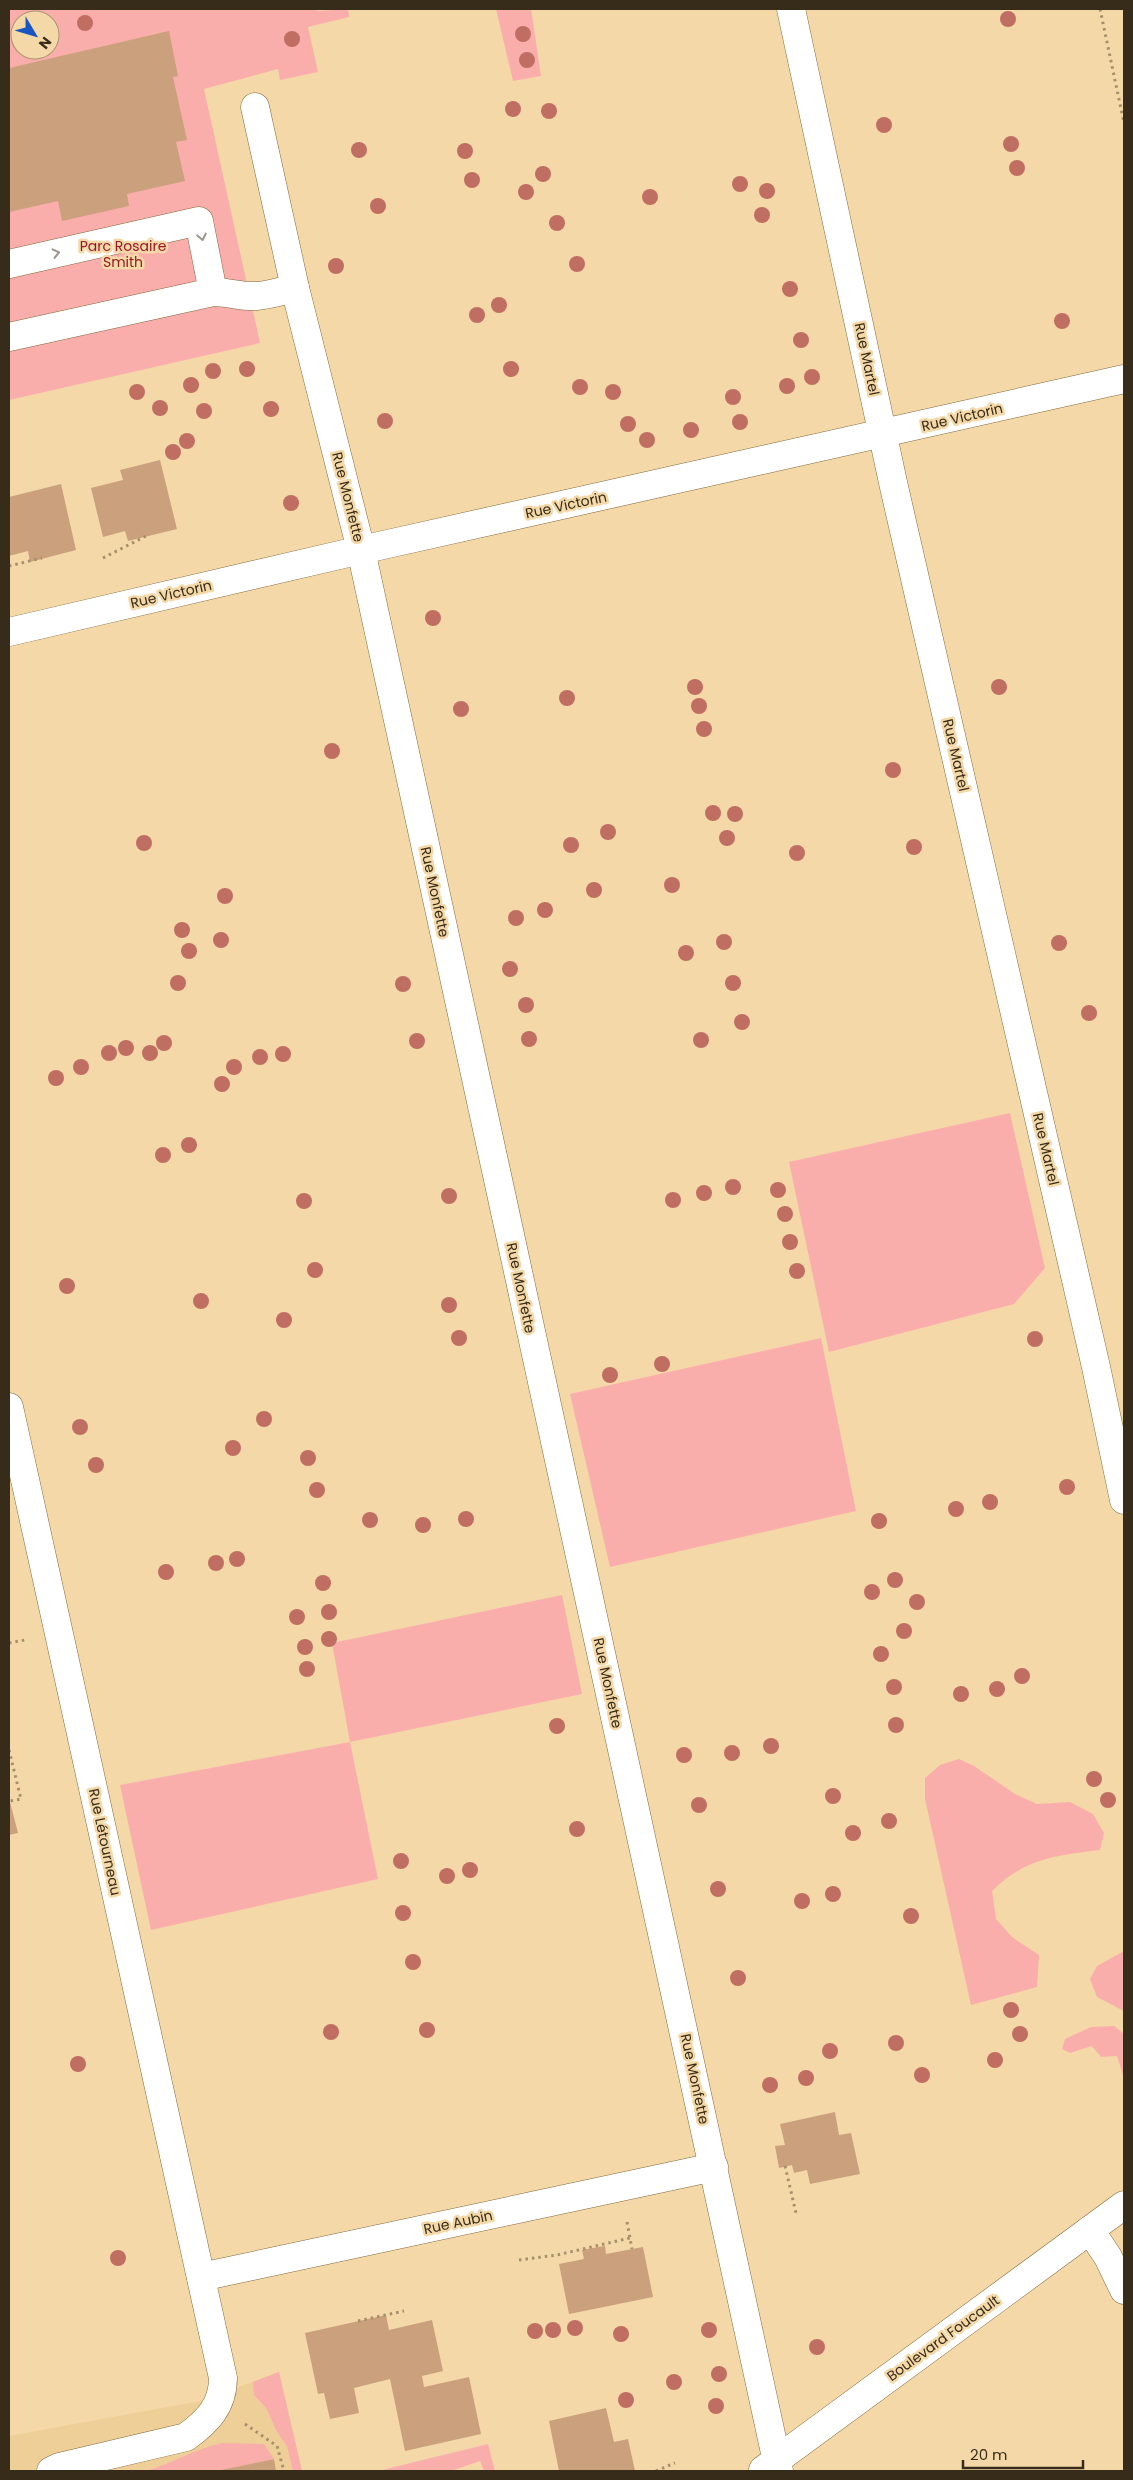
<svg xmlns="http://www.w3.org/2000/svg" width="1133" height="2480" font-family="Poppins,sans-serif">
  <rect width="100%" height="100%" fill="#f4d8a8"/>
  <path fill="#efcf98" d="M279,2372L302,2471H9V2436L200,2401Z"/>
  <g fill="#faaeac" fill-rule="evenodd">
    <path d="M9,9H316L317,11L348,9L349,17L308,27L318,72L280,80L278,69L204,89L260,343L9,400ZM20,20H50V50H20Z"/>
    <path d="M496,9H531L541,76L513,81Z"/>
    <path d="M1010,1113L1045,1268L1014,1304L829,1352L789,1162Z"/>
    <path d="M821,1338L856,1511L610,1567L570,1394Z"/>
    <path d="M562,1595L582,1694L350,1742L378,1879L151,1930L120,1785L350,1742L332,1643Z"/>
    <path d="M959,1759L974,1766L1015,1794L1037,1804L1070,1802L1093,1814L1104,1833L1100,1850C1056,1855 1024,1859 992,1891L996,1919L1012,1937L1039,1955L1037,1987L971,2005L925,1799V1778L940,1765Z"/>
    <path d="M1124,1951V2011L1097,1997L1090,1979L1097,1966Z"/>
    <path d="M1114,2026L1124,2034V2078L1117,2056L1101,2057L1092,2046L1070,2053L1062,2049L1065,2039L1091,2027Z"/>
    <path d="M279,2372L302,2471H293L287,2446L277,2432L266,2408L254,2395L253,2382Z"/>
    <path d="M223,2443L264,2444L274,2459L217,2471H146C173,2463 196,2448 223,2443Z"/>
    <path d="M488,2444L495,2471H484L480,2461L451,2471H378Z"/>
  </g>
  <g fill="#cba07d">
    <path d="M169,31L178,76L173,77L187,140L176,142L185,181L127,194L129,206L62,221L58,201L9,212V68Z"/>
    <path d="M160,460L177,529L128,541L125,531L103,537L91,488L123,480L120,470Z"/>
    <path d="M61,484L76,550L30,562L28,551L9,556V497Z"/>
    <path d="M9,1798L18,1833L9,1835Z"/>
    <path d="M835,2112L839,2135L851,2133L860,2174L810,2184L807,2170L794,2173L792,2165L779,2168L775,2146L785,2145L780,2124Z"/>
    <path d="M605,2246L606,2254L643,2247L653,2297L569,2314L559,2264L584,2259L582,2250Z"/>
    <path d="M386,2315L389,2330L432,2320L443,2371L422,2376L424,2387L469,2377L481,2434L405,2451L390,2379L354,2388L359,2413L330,2419L324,2393L318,2394L305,2333Z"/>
    <path d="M606,2408L614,2442L628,2439L635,2471H559L549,2421Z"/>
    <path d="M274,2459L276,2471H221V2470Z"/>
  </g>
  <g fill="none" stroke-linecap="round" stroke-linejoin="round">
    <defs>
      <g id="minor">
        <path d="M791,9L894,487L1096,1367L1124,1500"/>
        <path d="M255,107L295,288L361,550L779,2471"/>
        <path d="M9,264L199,221L213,292"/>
        <path d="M9,337L213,292C228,292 242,297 257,296C269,295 283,291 295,288"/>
        <path d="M9,632L361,550L1124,379"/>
        <path d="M9,1407L223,2378C223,2406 207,2422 186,2437L59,2467L51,2471"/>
        <path d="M1090,2230L1108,2257L1124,2290"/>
        <path d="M201,2277L714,2167"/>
        <path d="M763,2470L1124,2205"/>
      </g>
    </defs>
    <use href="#minor" stroke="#81693c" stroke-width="29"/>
    <g stroke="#a5906c" stroke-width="3" stroke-dasharray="2.5 4" stroke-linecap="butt">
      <path d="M1100,9L1124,123"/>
      <path d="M103,558L146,536"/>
      <path d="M9,566L42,558"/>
      <path d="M9,1643L25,1640"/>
      <path d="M9,1750L21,1799L10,1801"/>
      <path d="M785,2166L796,2213"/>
      <path d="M627,2222L632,2249"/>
      <path d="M519,2260L557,2255L630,2238"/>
      <path d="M358,2321L404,2311"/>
      <path d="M245,2424L277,2446L284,2471"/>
      <path d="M656,2471L675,2463"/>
    </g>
    <use href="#minor" stroke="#fff" stroke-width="28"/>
  </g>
  <g fill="#c06e62">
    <circle cx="1008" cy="19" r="8"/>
    <circle cx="85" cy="23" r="8"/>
    <circle cx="523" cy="34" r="8"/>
    <circle cx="292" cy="39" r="8"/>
    <circle cx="527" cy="60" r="8"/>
    <circle cx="513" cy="109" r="8"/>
    <circle cx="549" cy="111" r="8"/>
    <circle cx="884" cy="125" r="8"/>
    <circle cx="1011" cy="144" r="8"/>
    <circle cx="359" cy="150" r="8"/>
    <circle cx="465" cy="151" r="8"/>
    <circle cx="1017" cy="168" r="8"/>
    <circle cx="543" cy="174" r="8"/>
    <circle cx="472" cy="180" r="8"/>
    <circle cx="740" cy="184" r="8"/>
    <circle cx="767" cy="191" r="8"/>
    <circle cx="526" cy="192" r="8"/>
    <circle cx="650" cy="197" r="8"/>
    <circle cx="378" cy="206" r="8"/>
    <circle cx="762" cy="215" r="8"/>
    <circle cx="557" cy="223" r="8"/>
    <circle cx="577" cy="264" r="8"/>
    <circle cx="336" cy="266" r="8"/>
    <circle cx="790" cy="289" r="8"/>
    <circle cx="499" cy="305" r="8"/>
    <circle cx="477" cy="315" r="8"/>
    <circle cx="1062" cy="321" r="8"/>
    <circle cx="801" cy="340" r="8"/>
    <circle cx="247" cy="369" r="8"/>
    <circle cx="511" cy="369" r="8"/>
    <circle cx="213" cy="371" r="8"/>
    <circle cx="812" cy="377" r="8"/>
    <circle cx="191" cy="385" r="8"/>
    <circle cx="787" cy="386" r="8"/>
    <circle cx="580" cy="387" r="8"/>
    <circle cx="137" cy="392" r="8"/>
    <circle cx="613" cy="392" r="8"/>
    <circle cx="733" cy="397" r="8"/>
    <circle cx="160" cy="408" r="8"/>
    <circle cx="271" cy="409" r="8"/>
    <circle cx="204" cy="411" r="8"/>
    <circle cx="385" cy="421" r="8"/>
    <circle cx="740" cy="422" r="8"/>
    <circle cx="628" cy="424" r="8"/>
    <circle cx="691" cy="430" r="8"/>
    <circle cx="647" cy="440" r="8"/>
    <circle cx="187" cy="441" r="8"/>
    <circle cx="173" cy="452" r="8"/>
    <circle cx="291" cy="503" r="8"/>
    <circle cx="433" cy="618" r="8"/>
    <circle cx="695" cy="687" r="8"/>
    <circle cx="999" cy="687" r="8"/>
    <circle cx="567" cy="698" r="8"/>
    <circle cx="699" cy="706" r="8"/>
    <circle cx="461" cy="709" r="8"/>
    <circle cx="704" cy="729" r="8"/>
    <circle cx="332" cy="751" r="8"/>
    <circle cx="893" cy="770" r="8"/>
    <circle cx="713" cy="813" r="8"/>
    <circle cx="735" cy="814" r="8"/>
    <circle cx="608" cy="832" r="8"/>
    <circle cx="727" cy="838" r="8"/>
    <circle cx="144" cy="843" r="8"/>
    <circle cx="571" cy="845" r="8"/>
    <circle cx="914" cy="847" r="8"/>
    <circle cx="797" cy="853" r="8"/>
    <circle cx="672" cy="885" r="8"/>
    <circle cx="594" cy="890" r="8"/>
    <circle cx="225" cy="896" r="8"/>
    <circle cx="545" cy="910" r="8"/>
    <circle cx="516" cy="918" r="8"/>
    <circle cx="182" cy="930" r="8"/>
    <circle cx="221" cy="940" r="8"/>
    <circle cx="724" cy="942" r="8"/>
    <circle cx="1059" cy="943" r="8"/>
    <circle cx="189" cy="951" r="8"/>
    <circle cx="686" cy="953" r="8"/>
    <circle cx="510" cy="969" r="8"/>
    <circle cx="178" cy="983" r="8"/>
    <circle cx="733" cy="983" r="8"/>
    <circle cx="403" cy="984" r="8"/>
    <circle cx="526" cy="1005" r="8"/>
    <circle cx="1089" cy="1013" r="8"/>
    <circle cx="742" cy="1022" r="8"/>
    <circle cx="529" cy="1039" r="8"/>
    <circle cx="701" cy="1040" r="8"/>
    <circle cx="417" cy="1041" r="8"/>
    <circle cx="164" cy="1043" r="8"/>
    <circle cx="126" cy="1048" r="8"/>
    <circle cx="109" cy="1053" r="8"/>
    <circle cx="150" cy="1053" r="8"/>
    <circle cx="283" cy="1054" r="8"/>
    <circle cx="260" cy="1057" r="8"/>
    <circle cx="81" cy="1067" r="8"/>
    <circle cx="234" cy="1067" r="8"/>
    <circle cx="56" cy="1078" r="8"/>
    <circle cx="222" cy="1084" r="8"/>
    <circle cx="189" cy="1145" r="8"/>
    <circle cx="163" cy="1155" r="8"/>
    <circle cx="733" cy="1187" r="8"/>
    <circle cx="778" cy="1190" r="8"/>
    <circle cx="704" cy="1193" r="8"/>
    <circle cx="449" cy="1196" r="8"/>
    <circle cx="673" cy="1200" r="8"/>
    <circle cx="304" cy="1201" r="8"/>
    <circle cx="785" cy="1214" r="8"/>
    <circle cx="790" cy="1242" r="8"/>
    <circle cx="315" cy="1270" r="8"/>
    <circle cx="797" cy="1271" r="8"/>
    <circle cx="67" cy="1286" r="8"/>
    <circle cx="201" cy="1301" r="8"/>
    <circle cx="449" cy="1305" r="8"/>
    <circle cx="284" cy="1320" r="8"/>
    <circle cx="459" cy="1338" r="8"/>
    <circle cx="1035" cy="1339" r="8"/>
    <circle cx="662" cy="1364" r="8"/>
    <circle cx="610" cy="1375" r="8"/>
    <circle cx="264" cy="1419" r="8"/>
    <circle cx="80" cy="1427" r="8"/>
    <circle cx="233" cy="1448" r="8"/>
    <circle cx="308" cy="1458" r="8"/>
    <circle cx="96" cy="1465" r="8"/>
    <circle cx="1067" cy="1487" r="8"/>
    <circle cx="317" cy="1490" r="8"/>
    <circle cx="990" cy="1502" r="8"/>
    <circle cx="956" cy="1509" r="8"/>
    <circle cx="466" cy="1519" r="8"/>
    <circle cx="370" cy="1520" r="8"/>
    <circle cx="879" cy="1521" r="8"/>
    <circle cx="423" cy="1525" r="8"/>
    <circle cx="237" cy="1559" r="8"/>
    <circle cx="216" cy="1563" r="8"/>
    <circle cx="166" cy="1572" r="8"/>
    <circle cx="895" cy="1580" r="8"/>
    <circle cx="323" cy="1583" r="8"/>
    <circle cx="872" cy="1592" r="8"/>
    <circle cx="917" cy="1602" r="8"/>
    <circle cx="329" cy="1612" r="8"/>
    <circle cx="297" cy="1617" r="8"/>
    <circle cx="904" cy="1631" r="8"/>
    <circle cx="329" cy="1639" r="8"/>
    <circle cx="305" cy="1647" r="8"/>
    <circle cx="881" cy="1654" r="8"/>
    <circle cx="307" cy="1669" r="8"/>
    <circle cx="1022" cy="1676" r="8"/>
    <circle cx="894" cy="1687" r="8"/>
    <circle cx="997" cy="1689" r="8"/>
    <circle cx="961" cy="1694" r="8"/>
    <circle cx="896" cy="1725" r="8"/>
    <circle cx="557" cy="1726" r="8"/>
    <circle cx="771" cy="1746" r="8"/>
    <circle cx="732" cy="1753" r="8"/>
    <circle cx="684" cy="1755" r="8"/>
    <circle cx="1094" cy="1779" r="8"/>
    <circle cx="833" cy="1796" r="8"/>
    <circle cx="1108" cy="1800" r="8"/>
    <circle cx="699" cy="1805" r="8"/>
    <circle cx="889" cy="1821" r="8"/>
    <circle cx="577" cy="1829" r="8"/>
    <circle cx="853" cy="1833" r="8"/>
    <circle cx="401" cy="1861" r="8"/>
    <circle cx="470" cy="1870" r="8"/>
    <circle cx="447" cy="1876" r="8"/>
    <circle cx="718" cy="1889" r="8"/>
    <circle cx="833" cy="1894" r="8"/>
    <circle cx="802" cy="1901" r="8"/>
    <circle cx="403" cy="1913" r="8"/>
    <circle cx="911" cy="1916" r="8"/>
    <circle cx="413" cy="1962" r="8"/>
    <circle cx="738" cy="1978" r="8"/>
    <circle cx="1011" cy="2010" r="8"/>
    <circle cx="427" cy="2030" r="8"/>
    <circle cx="331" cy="2032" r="8"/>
    <circle cx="1020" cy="2034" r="8"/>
    <circle cx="896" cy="2043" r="8"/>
    <circle cx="830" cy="2051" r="8"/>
    <circle cx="995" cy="2060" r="8"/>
    <circle cx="78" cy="2064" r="8"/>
    <circle cx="922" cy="2075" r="8"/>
    <circle cx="806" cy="2078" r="8"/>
    <circle cx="770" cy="2085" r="8"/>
    <circle cx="118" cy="2258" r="8"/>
    <circle cx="575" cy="2328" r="8"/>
    <circle cx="553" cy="2330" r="8"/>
    <circle cx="709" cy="2330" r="8"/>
    <circle cx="535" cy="2331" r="8"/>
    <circle cx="621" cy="2334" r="8"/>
    <circle cx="817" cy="2347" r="8"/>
    <circle cx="719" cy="2374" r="8"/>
    <circle cx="674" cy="2382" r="8"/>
    <circle cx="626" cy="2400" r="8"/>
    <circle cx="716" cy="2406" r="8"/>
  </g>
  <defs><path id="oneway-chevron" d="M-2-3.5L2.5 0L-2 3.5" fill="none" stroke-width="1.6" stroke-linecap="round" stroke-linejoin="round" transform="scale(1.25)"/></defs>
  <g stroke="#9b968c">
    <use href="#oneway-chevron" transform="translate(202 237) rotate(78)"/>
    <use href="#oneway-chevron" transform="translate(56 253) rotate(-13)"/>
  </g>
  <g text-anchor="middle" stroke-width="5" stroke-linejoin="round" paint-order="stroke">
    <g font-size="14" fill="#951828" stroke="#f4d8a8">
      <text x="123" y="251">Parc Rosaire<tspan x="123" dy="16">Smith</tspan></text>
    </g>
    <g font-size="14" fill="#372c19" stroke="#f4d8a8">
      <text transform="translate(867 359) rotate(78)" y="5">Rue Martel</text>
      <text transform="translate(962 417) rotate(-13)" y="5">Rue Victorin</text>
      <text transform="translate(348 497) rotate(76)" y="5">Rue Monfette</text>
      <text transform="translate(566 505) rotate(-12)" y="5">Rue Victorin</text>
      <text transform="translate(171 594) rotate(-13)" y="5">Rue Victorin</text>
      <text transform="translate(956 755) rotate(77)" y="5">Rue Martel</text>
      <text transform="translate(435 892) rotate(78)" y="5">Rue Monfette</text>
      <text transform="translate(1046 1149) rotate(77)" y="5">Rue Martel</text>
      <text transform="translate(521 1288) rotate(78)" y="5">Rue Monfette</text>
      <text transform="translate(608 1683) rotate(78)" y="5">Rue Monfette</text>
      <text transform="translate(105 1842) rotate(78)" y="5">Rue Létourneau</text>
      <text transform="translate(695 2079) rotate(78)" y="5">Rue Monfette</text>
      <text transform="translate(458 2222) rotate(-12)" y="5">Rue Aubin</text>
      <text transform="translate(943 2338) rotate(-36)" y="5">Boulevard Foucault</text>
    </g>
  </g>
  <rect width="1133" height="2480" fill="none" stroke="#372c19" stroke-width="20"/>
  <g transform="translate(35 35) rotate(128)"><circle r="24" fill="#f4d8a8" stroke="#a8936f"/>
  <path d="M0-4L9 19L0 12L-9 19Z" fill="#1855c0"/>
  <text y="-8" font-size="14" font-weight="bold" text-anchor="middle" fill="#372c19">N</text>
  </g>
  <path d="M963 2460v8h120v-8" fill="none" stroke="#372c19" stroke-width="2.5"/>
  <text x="970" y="2460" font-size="15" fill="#372c19" stroke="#f4d8a8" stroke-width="4" paint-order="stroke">20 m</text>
</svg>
